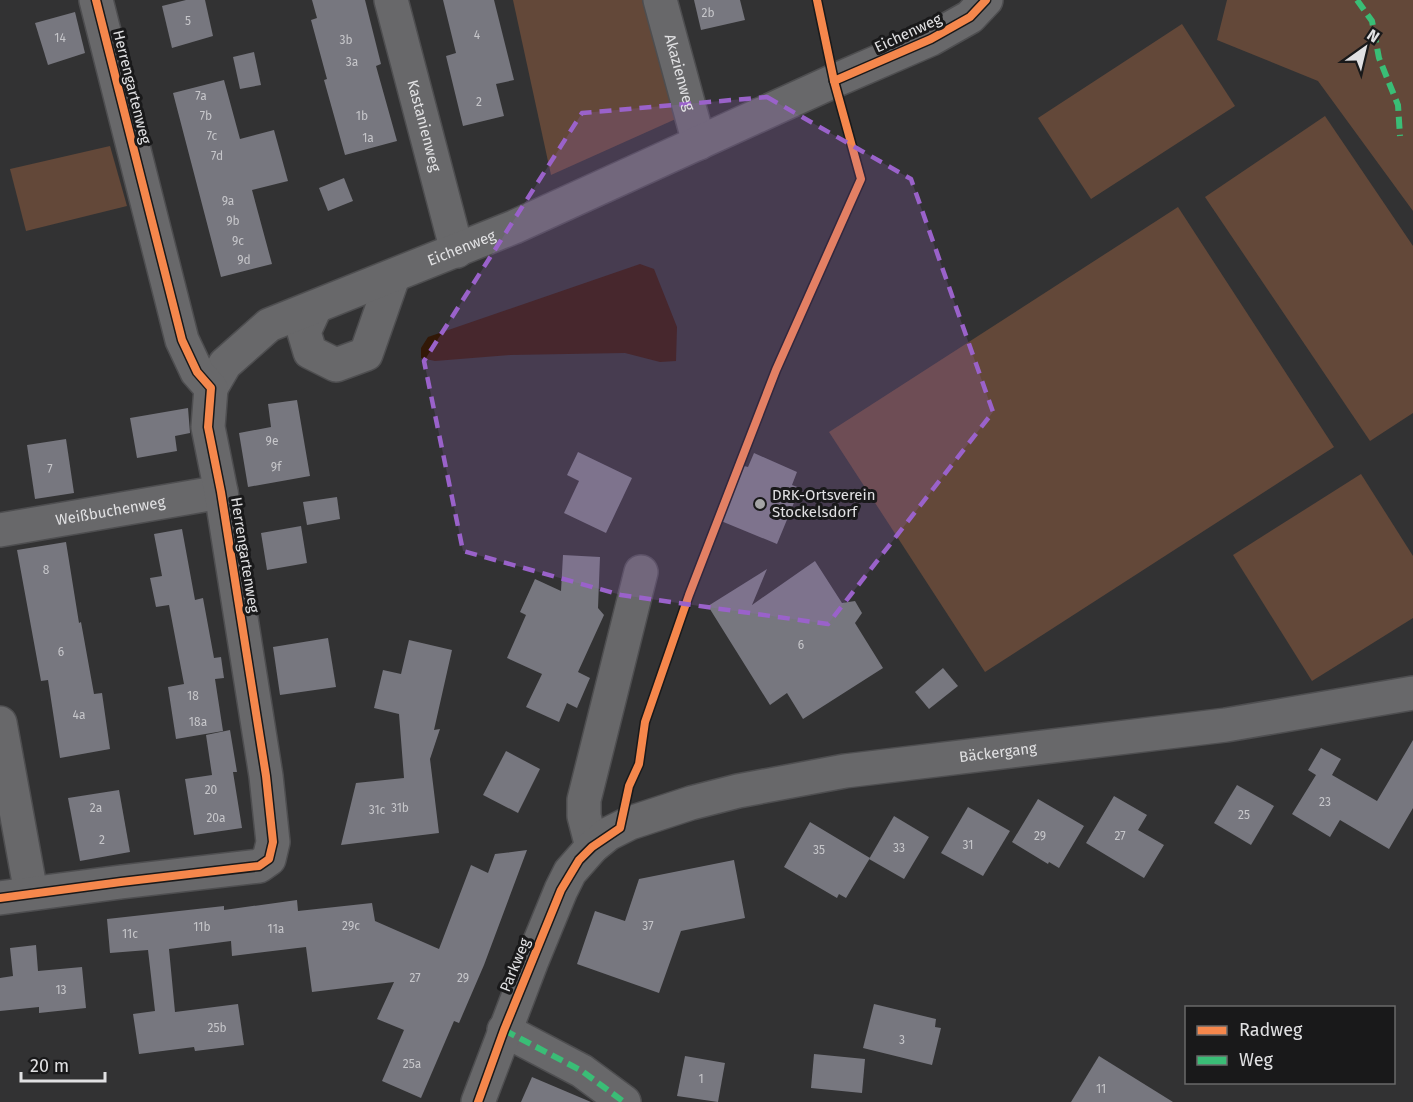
<svg xmlns="http://www.w3.org/2000/svg" width="1413" height="1102" font-family="'Fira Sans',sans-serif">
  <rect width="100%" height="100%" fill="#323233"/>
  <g fill="#634839">
    <path d="M513,0H642L678,118L551,175Z"/>
    <path d="M1227,0H1413V211L1318,81L1217,40Z"/>
    <path d="M1182,24L1235,106L1091,199L1038,118Z"/>
    <path d="M1325,116L1413,246V413L1370,441L1205,197Z"/>
    <path d="M110,146L127,206L26,231L10,169Z"/>
    <path d="M1178,207L1334,447L985,672L829,432Z"/>
    <path d="M1361,474L1413,556V618L1312,681L1233,555Z"/>
  </g>
  <path fill="#321807" d="M640,264L654,269L677,327L676,361L660,362L625,353L510,355L435,361L421,358V348L428,337Z"/>
  <g fill="#77777f">
    <path d="M186,0H205L213,36L172,48L162,6Z"/>
    <path d="M312,0H365L381,64L376,66L397,141L345,155L324,80L327,79L311,20L317,18Z"/>
    <path d="M443,0H494L514,80L496,84L504,116L463,126L446,56L456,53Z"/>
    <path d="M694,0H740L745,20L701,30Z"/>
    <path d="M75,12L85,53L48,65L35,23Z"/>
    <path d="M254,52L261,85L240,89L233,57Z"/>
    <path d="M224,80L240,139L274,130L288,181L252,190L272,264L221,277L173,93Z"/>
    <path d="M344,178L353,201L328,211L319,188Z"/>
    <path d="M297,400L310,476L248,487L239,433L271,427L268,404Z"/>
    <path d="M188,408L190,433L175,436L177,451L137,458L130,418Z"/>
    <path d="M66,439L74,493L35,499L27,445Z"/>
    <path d="M578,452L632,478L606,533L564,513L579,481L567,475Z"/>
    <path d="M754,453L797,472L792,485L800,488L777,544L721,521L744,466L748,467Z"/>
    <path d="M337,497L340,519L307,525L303,502Z"/>
    <path d="M301,526L307,563L267,570L261,533Z"/>
    <path d="M182,529L195,600L203,598L214,658L221,657L224,678L215,679L223,731L176,739L168,687L184,684L169,605L156,607L150,578L162,576L154,534Z"/>
    <path d="M66,542L79,623L81,622L94,694L102,693L110,749L60,758L48,680L41,681L17,550Z"/>
    <path d="M563,555L600,557L598,608L604,615L578,672L590,678L577,708L567,703L559,722L526,707L542,674L507,658L526,615L520,612L535,579L561,591Z"/>
    <path d="M815,561L842,603L855,601L862,613L855,623L883,668L803,719L787,693L770,705L708,606L767,569L752,605Z"/>
    <path d="M328,638L336,687L280,695L273,647Z"/>
    <path d="M409,640L452,650L434,730L440,729L430,759L439,833L341,845L356,783L404,778L399,714L374,708L383,670L401,674Z"/>
    <path d="M943,668L958,686L929,709L915,692Z"/>
    <path d="M230,730L237,772H233L242,828L194,835L185,779L212,775L206,735Z"/>
    <path d="M1413,740V808L1389,849L1340,820L1330,837L1292,814L1316,775L1308,770L1321,748L1341,759L1332,775L1377,801Z"/>
    <path d="M506,751L540,769L518,813L483,795Z"/>
    <path d="M1237,785L1274,806L1251,845L1214,823Z"/>
    <path d="M119,790L130,852L80,861L68,798Z"/>
    <path d="M1114,796L1147,815L1138,830L1164,845L1144,878L1086,843Z"/>
    <path d="M1038,799L1084,826L1059,868L1049,862L1048,864L1012,842Z"/>
    <path d="M968,807L1010,831L983,876L941,853Z"/>
    <path d="M894,816L929,837L904,879L869,859Z"/>
    <path d="M810,822L870,858L846,898L839,894L837,898L784,867Z"/>
    <path d="M527,850L484,965L459,1023L454,1021L421,1098L382,1081L404,1030L377,1019L394,982L312,992L306,947L232,956L231,941L169,949L175,1012L238,1004L244,1045L195,1051L194,1047L139,1054L133,1014L155,1011L148,950L110,953L107,919L224,906V910L297,900L298,911L372,903L375,921L439,949L471,865L488,873L495,854Z"/>
    <path d="M734,860L745,918L681,931L659,993L577,964L595,911L625,921L639,879Z"/>
    <path d="M36,945L38,971L82,967L86,1008L39,1013V1007L0,1011V978L13,976L10,948Z"/>
    <path d="M874,1004L936,1019L935,1027L941,1028L932,1065L863,1048Z"/>
    <path d="M814,1054L865,1059L862,1093L811,1088Z"/>
    <path d="M685,1056L725,1063L718,1102L677,1096Z"/>
    <path d="M1099,1056L1173,1102H1071Z"/>
    <path d="M532,1077L591,1102H521Z"/>
  </g>
  <g fill="none" stroke-linecap="round" stroke-linejoin="round">
    <defs>
      <g id="minor">
        <path id="s1" d="M391,0L457,251"/>
        <path id="s2" d="M660,0L699,143"/>
        <path d="M315,308L304,332L310,352L336,365L366,354L393,277"/>
        <path id="s3" d="M211,388L225,364L269,325L514,227L834,81L931,39L970,17L986,0"/>
        <path id="s4" d="M0,530L221,492"/>
        <path d="M0,723L31,893"/>
        <path d="M592,847L584,816V800L641,572"/>
        <path d="M0,898L121,882L259,866L269,859L273,842L266,776L221,492L208,427L211,388L197,372L182,340L96,0"/>
        <path d="M504,1030L582,1071L624,1102"/>
        <path id="s5" d="M478,1102L531,963L561,890L570,872L592,847L608,834L630,823L691,803L738,791L845,771L1226,725L1413,693"/>
      </g>
    </defs>
    <use href="#minor" stroke="#4e4e50" stroke-width="36"/>
    <use href="#minor" stroke="#68686a" stroke-width="33"/>
    <g stroke="#3abd76" stroke-width="6" stroke-dasharray="12 6" stroke-linecap="butt">
      <path d="M1357,0L1372,21L1379,58L1398,105L1400,136"/>
      <path d="M504,1030L582,1071L624,1102"/>
    </g>
    <defs>
      <g id="cycleway">
        <path d="M834,81L931,39L970,17L986,0"/>
        <path d="M0,898L121,882L259,866L269,859L273,842L266,776L221,492L208,427L211,388L197,372L182,340L96,0"/>
        <path d="M478,1102L504,1030L561,890L579,860L592,847L620,828L629,786L639,764L645,722L689,595L776,370L861,179L834,81L817,0"/>
      </g>
    </defs>
    <use href="#cycleway" stroke="#19191a" stroke-width="11"/>
    <use href="#cycleway" stroke="#f5874c" stroke-width="8"/>
  </g>
  <path fill="#9a62ca" fill-opacity="0.2" stroke="#9a62ca" stroke-width="4.5" stroke-dasharray="12 8" stroke-linejoin="round" d="M767,97L911,179L993,412L828,624L621,595L463,551L424,361L582,113Z"/>
  <circle fill="#a4a4a5" stroke="#19191a" stroke-width="2" cx="760" cy="504" r="6"/>
  <g text-anchor="middle" stroke-width="6" stroke-linejoin="round" paint-order="stroke">
    <g font-size="12" fill="#c6c6ca">
      <text x="708" y="17">2b</text>
      <text x="188" y="25">5</text>
      <text x="477" y="39">4</text>
      <text x="60" y="42">14</text>
      <text x="346" y="44">3b</text>
      <text x="352" y="66">3a</text>
      <text x="201" y="100">7a</text>
      <text x="479" y="106">2</text>
      <text x="206" y="120">7b</text>
      <text x="362" y="120">1b</text>
      <text x="212" y="140">7c</text>
      <text x="368" y="142">1a</text>
      <text x="217" y="160">7d</text>
      <text x="228" y="205">9a</text>
      <text x="233" y="225">9b</text>
      <text x="238" y="245">9c</text>
      <text x="244" y="264">9d</text>
      <text x="272" y="445">9e</text>
      <text x="276" y="471">9f</text>
      <text x="50" y="473">7</text>
      <text x="46" y="574">8</text>
      <text x="801" y="649">6</text>
      <text x="61" y="656">6</text>
      <text x="193" y="700">18</text>
      <text x="79" y="719">4a</text>
      <text x="198" y="726">18a</text>
      <text x="211" y="794">20</text>
      <text x="1325" y="806">23</text>
      <text x="96" y="812">2a</text>
      <text x="400" y="812">31b</text>
      <text x="377" y="814">31c</text>
      <text x="1244" y="819">25</text>
      <text x="216" y="822">20a</text>
      <text x="1040" y="840">29</text>
      <text x="1120" y="840">27</text>
      <text x="102" y="844">2</text>
      <text x="968" y="849">31</text>
      <text x="899" y="852">33</text>
      <text x="819" y="854">35</text>
      <text x="351" y="930">29c</text>
      <text x="648" y="930">37</text>
      <text x="202" y="931">11b</text>
      <text x="276" y="933">11a</text>
      <text x="130" y="938">11c</text>
      <text x="415" y="982">27</text>
      <text x="463" y="982">29</text>
      <text x="61" y="994">13</text>
      <text x="217" y="1032">25b</text>
      <text x="902" y="1044">3</text>
      <text x="412" y="1068">25a</text>
      <text x="701" y="1083">1</text>
      <text x="1101" y="1093">11</text>
    </g>
    <g font-size="15" fill="#e1e1e3" stroke="#19191a">
      <text transform="translate(908 33) rotate(-25)" y="5">Eichenweg</text>
      <text dy="5" stroke="none"><textPath href="#s2" startOffset="75">Akazienweg</textPath></text>
      <text transform="translate(132 87) rotate(76)" y="5">Herrengartenweg</text>
      <text dy="5" stroke="none"><textPath href="#s1" startOffset="130">Kastanienweg</textPath></text>
      <text dy="5" stroke="none"><textPath href="#s3" startOffset="294">Eichenweg</textPath></text>
      <text dy="5" stroke="none"><textPath href="#s4" startOffset="112">Weißbuchenweg</textPath></text>
      <text transform="translate(245 555) rotate(81)" y="5">Herrengartenweg</text>
      <text dy="5" stroke="none"><textPath href="#s5" startOffset="702">Bäckergang</textPath></text>
      <text transform="translate(515 965) rotate(-68)" y="5">Parkweg</text>
    </g>
    <g font-size="15" fill="#e1e1e3" stroke="#19191a" text-anchor="start">
      <text x="772" y="500">DRK-Ortsverein<tspan x="772" dy="17">Stockelsdorf</tspan></text>
    </g>
  </g>
  <rect x="1185" y="1006" width="210" height="78" fill="#19191a" stroke="#69696a" stroke-width="1.5"/>
  <rect x="1197" y="1026" width="30" height="9" fill="#f5874c" stroke="#69696a" stroke-width="1.5"/>
  <text x="1239" y="1036" font-size="18" fill="#e1e1e3">Radweg</text>
  <rect x="1197" y="1056" width="30" height="9" fill="#3abd76" stroke="#69696a" stroke-width="1.5"/>
  <text x="1239" y="1066" font-size="18" fill="#e1e1e3">Weg</text>
  <g transform="translate(1365 48) rotate(34)" stroke="#19191a" stroke-width="4.5" paint-order="stroke">
  <path d="M0-4.5L10 22L0 15L-10 22Z" fill="#e1e1e3"/>
  <text y="-9" font-size="16" font-weight="bold" text-anchor="middle" fill="#e1e1e3">N</text>
  </g>
  <path d="M21 1072v9h84v-9" fill="none" stroke="#e1e1e3" stroke-width="3"/>
  <text x="30" y="1072" font-size="18" fill="#e1e1e3" stroke="#19191a" stroke-width="4.5" paint-order="stroke">20 m</text>
</svg>
